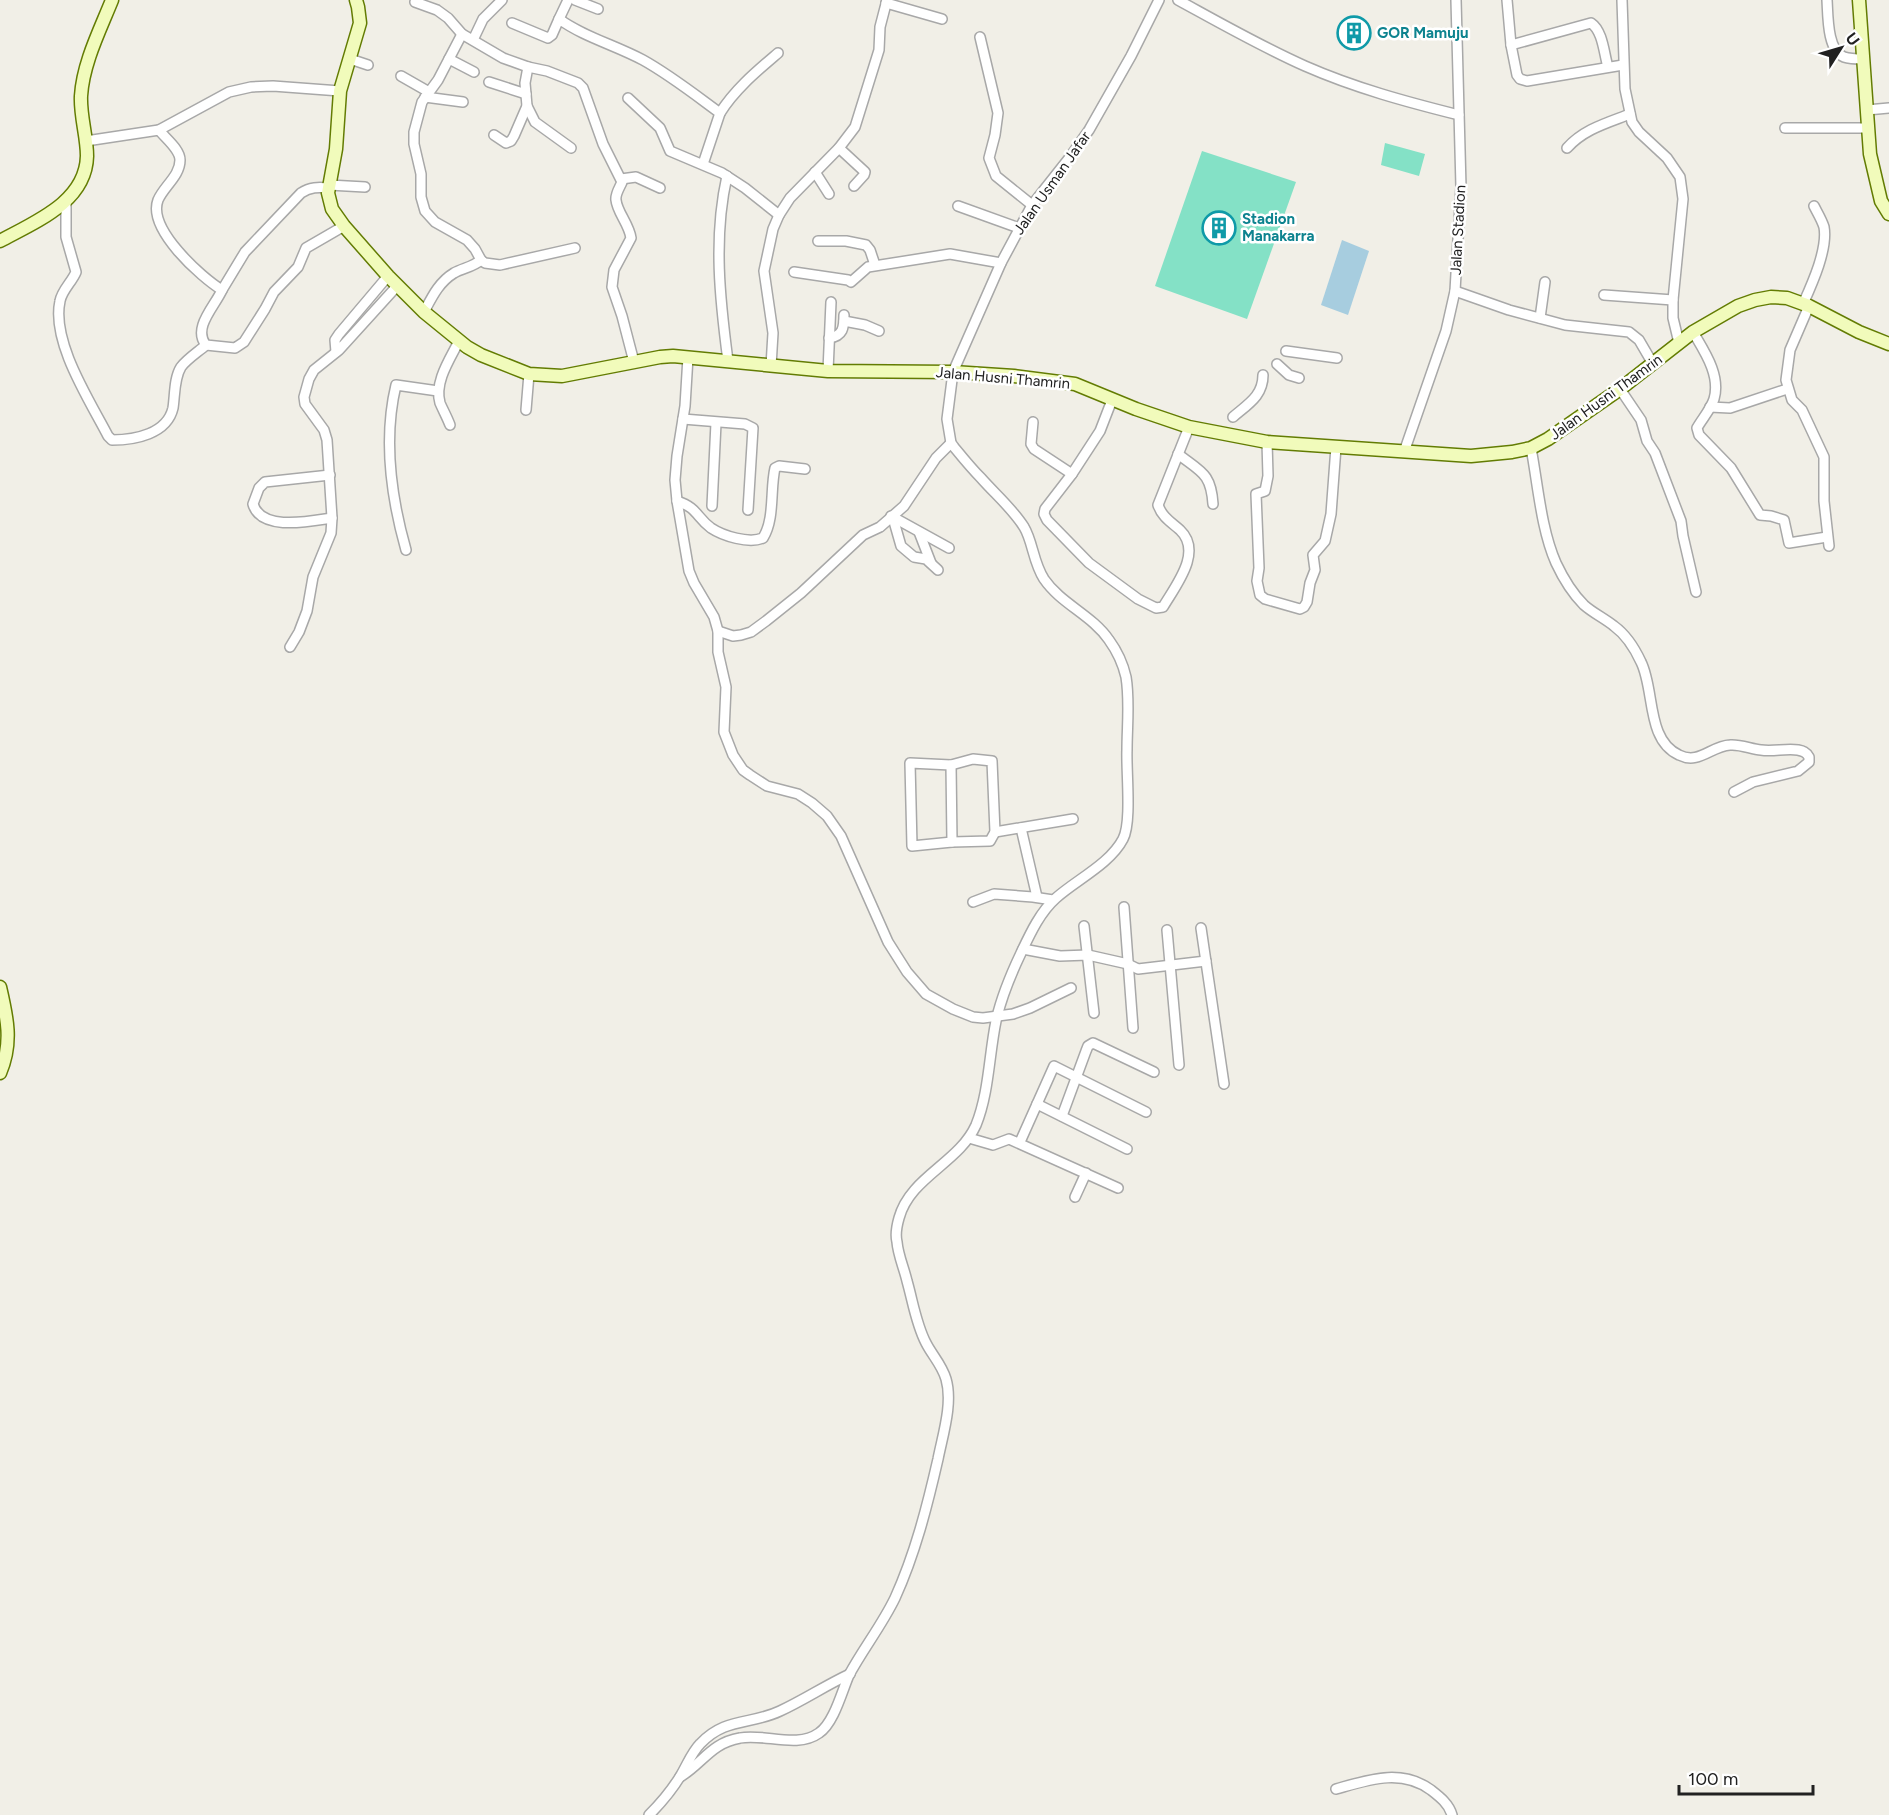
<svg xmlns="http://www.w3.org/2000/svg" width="1889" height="1815" font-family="Figtree,sans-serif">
  <rect width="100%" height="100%" fill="#f1efe7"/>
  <g fill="#84e1c6">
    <path d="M1385,143L1425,154L1419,176L1381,165Z"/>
    <path d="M1202,151L1296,182L1247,319L1155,286Z"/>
  </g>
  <path fill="#a7cddf" d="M1342,240L1369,251L1348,315L1321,305Z"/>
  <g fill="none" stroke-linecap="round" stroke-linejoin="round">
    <defs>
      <g id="street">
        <path d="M575,0L598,9"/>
        <path d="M1178,0C1220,23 1262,47 1305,66C1355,88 1407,102 1459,115"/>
        <path d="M1507,0L1511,45L1517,75L1520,79L1527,81L1623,65"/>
        <path d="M1622,0L1625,89L1632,122L1639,132L1667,158L1680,177L1683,199L1673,300V318L1679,343"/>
        <path d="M1827,0C1828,15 1827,51 1844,57C1850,59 1858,59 1863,59"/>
        <path d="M415,2L437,10L448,18L462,34L503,58L528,67L547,71L578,83L583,88L603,144L622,182C620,187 615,194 616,200C617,212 629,224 631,238L614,270L612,287L622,316L634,362"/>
        <path d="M886,3L942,19"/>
        <path d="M559,19L568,0"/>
        <path d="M512,23L548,38L552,35L559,19C584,37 615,45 643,60C670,75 694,94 720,113L703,164"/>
        <path d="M462,34L438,80L422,102L414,132V144L421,174V197L425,211L435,222L467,240L475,249L481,260L485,263L500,265L575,248"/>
        <path d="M980,37L998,113L995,135L989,158L996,176L1032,205"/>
        <path d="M473,40L483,19L502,0"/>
        <path d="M1511,45L1591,23C1603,31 1604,54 1608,67"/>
        <path d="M350,59L368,65"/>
        <path d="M449,59L474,72"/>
        <path d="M401,76L429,92"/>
        <path d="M489,82L526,94"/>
        <path d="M425,97L463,102"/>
        <path d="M628,98L660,128L670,151L722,173L745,188L779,215"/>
        <path d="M527,106L535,122L571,148"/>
        <path d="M1867,110L1889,108"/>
        <path d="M720,113C735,89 757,71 778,53"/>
        <path d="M1785,128H1867"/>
        <path d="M159,130C165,138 180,149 180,160C180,176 164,186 158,200C147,229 201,277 222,290C215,306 192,328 206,345L235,348L244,342L265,309L274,292L298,267L306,248L344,226"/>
        <path d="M494,135L506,143L511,141L514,136L527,106L525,83L528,67"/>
        <path d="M86,141L159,130L229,92L251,87L273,86L340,91"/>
        <path d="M839,148L865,172L864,175L854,186"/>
        <path d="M1567,148C1584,129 1607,123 1630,114"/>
        <path d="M815,172L829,194"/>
        <path d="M727,176C713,238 720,300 728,361"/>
        <path d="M621,179L636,177L660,188"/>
        <path d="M329,185L365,187"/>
        <path d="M66,201V237L76,272C72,282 62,290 60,301C51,342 90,401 108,436L112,440C135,440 167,434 173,408C175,395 174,378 181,367C187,359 198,352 206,345"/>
        <path d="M958,206L1019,228"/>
        <path d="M818,241H846L866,245L870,250L875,265"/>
        <path d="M794,272L848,280L851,282L868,267L950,254L1001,263"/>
        <path d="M222,290L245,252L301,193C310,187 318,187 329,188"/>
        <path d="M1455,291L1509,310L1565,325L1629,332L1639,340L1653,364"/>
        <path d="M1604,295L1673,300"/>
        <path d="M1803,304C1812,284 1828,249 1824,227C1822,220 1817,212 1814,206"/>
        <path d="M1809,306L1790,350L1786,380L1792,400L1802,410L1824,457V501L1829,546"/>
        <path d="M424,312C432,297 439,282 454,273C463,268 473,267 481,260"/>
        <path d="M1540,318L1545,282"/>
        <path d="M844,321L865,325L879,331"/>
        <path d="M1693,332C1704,351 1721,375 1714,399C1711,409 1702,419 1697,428L1699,435L1731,468L1760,515L1771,516L1784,520L1789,543L1827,537"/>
        <path d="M829,338C843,336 844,328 844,315"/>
        <path d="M1286,351L1337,358"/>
        <path d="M336,352L335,340L339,334L388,276"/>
        <path d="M688,357L685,406L677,456L675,480L677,501L689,571L694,583L714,617L718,631V652L726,687L724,732L733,755L743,770L750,775L767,786L798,794L812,803L827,816L841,836L888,942L907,972L926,994L953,1009L973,1017L983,1018L1013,1014L1030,1008L1071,988"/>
        <path d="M1277,364L1289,375L1299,378"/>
        <path d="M771,366L773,333L764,271L773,229L779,215L790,198L839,148L855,127L879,50L880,27L887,0"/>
        <path d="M828,371L831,302"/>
        <path d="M1620,389L1641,420L1647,441L1655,453L1681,521L1683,536L1696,592"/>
        <path d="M1710,407L1730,408L1787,389"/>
        <path d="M526,410L529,374"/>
        <path d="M1233,417C1248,404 1263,396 1263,375"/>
        <path d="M683,419L745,424L753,428L748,510"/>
        <path d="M1033,422L1031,444L1034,449L1072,474L1100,431L1112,400"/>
        <path d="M450,425C447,417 443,410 440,403C434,382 450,359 459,341"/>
        <path d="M1267,442L1268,476L1265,491L1256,494L1259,568L1257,581L1260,595L1265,599L1300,609L1304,607L1307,602L1310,583L1315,570L1313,555L1325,541L1331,514L1336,447"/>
        <path d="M1531,448C1538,485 1541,529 1556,563C1563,578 1572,593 1584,605C1593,613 1604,618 1614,626C1625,634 1635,649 1641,662C1655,690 1646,740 1679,755C1699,765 1711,746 1730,745C1740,744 1751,749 1761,750C1773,752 1786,748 1798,750C1803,751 1806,752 1809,757V762L1798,771L1753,782L1734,792"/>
        <path d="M1404,452L1446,331L1455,291L1461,187L1456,0"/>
        <path d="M1178,454C1201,472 1211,473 1213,504"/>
        <path d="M1072,474L1045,509L1044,514L1047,520L1089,563L1138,599L1156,608L1163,607C1176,585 1203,552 1180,530C1171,522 1162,517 1158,505L1189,427"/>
        <path d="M330,475L265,482L259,488L253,504C261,532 311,521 332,518"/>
        <path d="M677,501C698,508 696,517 711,528C723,536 749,544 763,538C775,519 770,489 775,468L779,466L805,469"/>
        <path d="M712,506L716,423"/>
        <path d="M891,516L949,548"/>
        <path d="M893,518L901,546L914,557L926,559L938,570"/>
        <path d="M919,532L931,563"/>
        <path d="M406,550C391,497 383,439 396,385L438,391"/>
        <path d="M718,631L733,636L741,635L751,632L766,621L801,593L863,535L880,527L904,506L936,458L951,443"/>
        <path d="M290,647L299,632L307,611L313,577L331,533L332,518L327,440L324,430L305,404L304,397L309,379L314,370L339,350L398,285"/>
        <path d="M973,759L992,761L995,832L990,841L952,842L912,846L910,763L951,765Z"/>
        <path d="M951,765L952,842"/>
        <path d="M1021,828L1037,897"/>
        <path d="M995,832L1073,819"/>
        <path d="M973,902L994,894L1033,897L1053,900"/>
        <path d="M1124,907L1133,1028"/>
        <path d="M1084,926L1094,1013"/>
        <path d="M1201,928L1224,1084"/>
        <path d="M1167,930L1179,1065"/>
        <path d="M1023,949L1060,956L1088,955L1128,964L1138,969L1206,961"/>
        <path d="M1037,1104L1127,1149"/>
        <path d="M1062,1116L1086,1051L1088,1046L1093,1043L1154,1072"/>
        <path d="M969,1138L993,1145L1009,1139L1118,1188"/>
        <path d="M1020,1142L1054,1066L1146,1112"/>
        <path d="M1075,1197L1086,1173"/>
        <path d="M680,1777C703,1763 711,1743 740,1738C764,1733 797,1749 819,1733C834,1723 842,1691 849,1675C863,1649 882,1625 895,1598C915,1554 927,1507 938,1459C943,1434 953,1403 946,1379C942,1365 932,1355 926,1343C916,1324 913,1302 907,1281C904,1268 898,1255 897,1242C895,1234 897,1225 899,1218C910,1177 959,1163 976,1125C989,1093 989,1055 996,1021C1001,998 1011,974 1021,953C1030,934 1040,912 1056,898C1076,880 1110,864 1123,839C1132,822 1126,771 1127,750C1127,726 1130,701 1126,677C1123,664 1117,651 1109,640C1092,615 1061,604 1044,579C1033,562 1033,542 1024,527C1012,508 995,494 981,478C971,468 963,458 954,447L951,443L947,419L953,372L1001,263L1032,205L1070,157L1089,130L1131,56L1159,0"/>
        <path d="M1336,1789C1368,1780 1401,1768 1431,1790C1440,1797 1449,1804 1452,1815"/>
        <path d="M649,1815C661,1803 672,1790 681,1775C687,1765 692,1752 700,1744C725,1717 751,1725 780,1711C804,1700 826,1685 850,1674"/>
      </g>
      <g id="secondary">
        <path d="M356,0L358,7L360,23L340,91L336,149L328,193L332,209L344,226L388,276L424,312L467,347L481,355L529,374L562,376L660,357L673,356L828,371L953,372L1014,376L1075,384L1136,409L1189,427L1267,442L1471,456L1512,452L1531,448L1548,439L1620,389L1693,332L1738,306L1755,300L1771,297L1787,298L1809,306L1859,332L1889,344"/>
        <path d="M1859,0L1870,154L1881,201L1889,214"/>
        <path d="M0,241C35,222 86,202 87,156C87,136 80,116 81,96C83,63 100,30 112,0"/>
        <path d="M0,987C7,1017 13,1043 0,1073"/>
      </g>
    </defs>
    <use href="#street" stroke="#a8a8a8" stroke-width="12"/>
    <use href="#secondary" stroke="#637c03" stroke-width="15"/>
    <use href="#street" stroke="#fff" stroke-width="9"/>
    <use href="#secondary" stroke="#f1fbbb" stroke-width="12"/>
  </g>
  <defs>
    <symbol id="building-ring" viewBox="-11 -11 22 22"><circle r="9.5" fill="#fff" stroke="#0f9aa8" stroke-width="1.5"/><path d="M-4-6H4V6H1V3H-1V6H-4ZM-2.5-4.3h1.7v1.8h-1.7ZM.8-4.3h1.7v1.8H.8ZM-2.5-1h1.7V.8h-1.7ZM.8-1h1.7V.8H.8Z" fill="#0f9aa8"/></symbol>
  </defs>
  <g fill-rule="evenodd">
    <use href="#building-ring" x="1335" y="14" width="38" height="38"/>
    <use href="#building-ring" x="1200" y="209" width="38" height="38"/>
  </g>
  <g text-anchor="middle" stroke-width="5" stroke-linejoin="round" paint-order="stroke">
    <g font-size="15" font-weight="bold" fill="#0d838f" stroke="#fff" text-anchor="start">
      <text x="1377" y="38">GOR Mamuju</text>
      <text x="1242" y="224">Stadion<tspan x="1242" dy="17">Manakarra</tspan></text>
    </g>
    <g font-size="15" fill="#212121" stroke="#fff">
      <text transform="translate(1052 183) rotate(-55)" y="5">Jalan Usman Jafar</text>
      <text transform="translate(1458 230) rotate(-87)" y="5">Jalan Stadion</text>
      <text transform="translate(1003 378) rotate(5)" y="5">Jalan Husni Thamrin</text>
      <text transform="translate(1606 397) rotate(-36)" y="5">Jalan Husni Thamrin</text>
    </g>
  </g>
  <g transform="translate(1841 48) rotate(53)" stroke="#ffffff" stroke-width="4.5" paint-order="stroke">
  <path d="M0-4.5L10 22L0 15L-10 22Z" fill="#212121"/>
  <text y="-9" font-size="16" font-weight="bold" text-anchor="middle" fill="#212121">U</text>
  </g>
  <path d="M1679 1785v9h134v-9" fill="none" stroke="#212121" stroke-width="3"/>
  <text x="1688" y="1785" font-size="18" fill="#212121" stroke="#ffffff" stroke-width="4.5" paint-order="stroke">100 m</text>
</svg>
